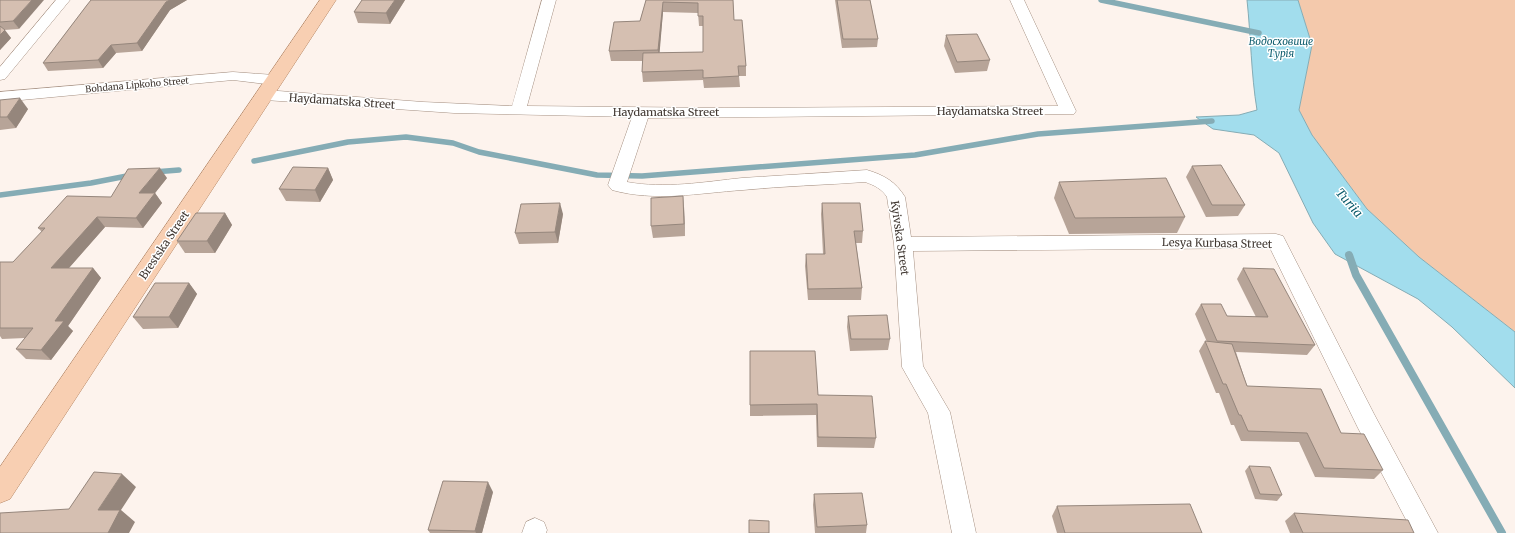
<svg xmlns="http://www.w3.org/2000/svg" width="1515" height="533" font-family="Merriweather,serif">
  <rect width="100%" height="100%" fill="#fdf3ed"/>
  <path fill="#f4c9ac" d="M1298,0H1515V332L1419,257L1367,209L1312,135L1299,110L1312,45Z"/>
  <path fill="#a2dded" stroke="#85acb5" d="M1247,0H1298L1312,45L1299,110L1312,135L1367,209L1419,257L1515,332V388L1452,327L1418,299L1335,254L1313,223L1279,153L1254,135L1213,129L1196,117L1239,115L1257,110C1251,74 1251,37 1247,0Z"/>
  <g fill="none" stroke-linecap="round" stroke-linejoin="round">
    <g stroke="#85acb5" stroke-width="5.5">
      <path d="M1101,0L1259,33"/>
      <path d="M254,161L348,142L406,137L453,143L479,152L597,175L642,176L915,155L1038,134L1212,121"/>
      <path d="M154,172L179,170"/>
      <path d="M0,195L91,183L132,175"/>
    </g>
    <path stroke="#85acb5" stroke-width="8" d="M1349,255L1356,275L1502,533"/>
    <defs>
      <g id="minor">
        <path d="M56,0H70L5,79L0,80V67Z"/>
        <path d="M542,0H556L527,106L724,108L1058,106L1010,0H1024L1076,111L1074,114L648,118L627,182C665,189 704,182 742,178C784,175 825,173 867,170C884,175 896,182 905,197L911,237L1276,234L1283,236L1374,414L1438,533H1413L1358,428L1270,248L913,251L923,366L950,412L976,533H952L928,413L902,367L894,244L887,197C882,189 874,185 865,182C824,185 783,186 743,190C699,193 655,202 612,190L608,185L632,117L454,113L265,100L260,98L257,95L260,92L265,90L423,102L512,106Z"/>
        <path d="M233,72L274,75L279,77L282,80L279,83L274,85L233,80L0,102V92Z"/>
        <path d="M535,518L544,522L547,530L546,533H522L526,522Z"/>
      </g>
      <path id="primary" d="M320,0H336L10,499L0,503V467Z"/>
    </defs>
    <use href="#minor" stroke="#a59082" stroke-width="1"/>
    <use href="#primary" stroke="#b58664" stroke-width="1"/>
    <use href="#minor" fill="#fff" fill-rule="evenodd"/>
    <use href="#primary" fill="#f8cfb2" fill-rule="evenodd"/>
  </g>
  <g fill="#b7a498" fill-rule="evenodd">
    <path d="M0,0L19,29L4,30L11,38L0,50Z"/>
    <path d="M91,0H187L170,10L142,51L116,53L103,68L48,71L43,63Z"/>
    <path d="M362,0H405L390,24L358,23L354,12Z"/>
    <path d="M646,0H733L734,20L746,66V76H739L740,87L704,88L703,80L643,82L642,72L643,61H611L609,51L640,21ZM663,12L698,13L699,26H703V52L659,53Z"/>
    <path d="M835,0H870L878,39L877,47L842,48Z"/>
    <path d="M946,35L990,60L987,71L955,73L944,46Z"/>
    <path d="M0,100L28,109L16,128L0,130Z"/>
    <path d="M1192,166L1245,205L1238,216L1206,217L1186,177Z"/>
    <path d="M328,168L333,180L320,202L286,201L279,189Z"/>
    <path d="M167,178L155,193L162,203L143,228L105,227L69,268H93L101,278L68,326L73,331L51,360L26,359L16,349L25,338L2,339L0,336V262H13L42,232L38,228L111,197Z"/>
    <path d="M1059,182L1185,217L1177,233L1069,234L1054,198Z"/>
    <path d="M822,203L863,231L862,243H856L862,288L861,300H808L805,266L806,254H823L821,214Z"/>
    <path d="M684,207L685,236L653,238L651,226Z"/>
    <path d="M225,213L232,225L215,253H185L177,241Z"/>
    <path d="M563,214L558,243L519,244L515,233Z"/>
    <path d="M1243,268L1315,345L1307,355L1236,352L1247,386L1341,433L1383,470L1374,479L1315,477L1299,442L1241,441L1234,425H1231L1219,393H1216L1199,351L1205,341L1207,342L1195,314L1201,304L1227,316L1256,317L1237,279Z"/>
    <path d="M189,283L197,294L178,328L143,329L133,317Z"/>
    <path d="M848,316L890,339L888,350L850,351L847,327Z"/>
    <path d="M750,351L876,438L874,448L817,447L816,415L750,416Z"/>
    <path d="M1249,466L1282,495L1277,501L1255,499L1245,471Z"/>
    <path d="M493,492L482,533H430L428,530Z"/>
    <path d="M814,494L867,525L866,533H815L813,505Z"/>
    <path d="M1057,506L1202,533H1057L1052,516Z"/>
    <path d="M1294,513L1414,533H1290L1285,521Z"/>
  </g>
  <g fill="#95867c">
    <path d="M32,0H44L19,29L13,21Z"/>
    <path d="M170,0H187L170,10L142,51L137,43L166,2Z"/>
    <path d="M395,0H405L390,24L386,13Z"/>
    <path d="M663,2V12L659,60L658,50Z"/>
    <path d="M5,30L11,38L0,50V35Z"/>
    <path d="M111,45L116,53L103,68L98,60Z"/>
    <path d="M20,98L28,109L16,128L7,117Z"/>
    <path d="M160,168L167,178L147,203L139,193Z"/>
    <path d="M328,168L333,180L320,202L315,190Z"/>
    <path d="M155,193L162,203L143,228L136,218Z"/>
    <path d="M683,196L684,207L685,236L684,224Z"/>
    <path d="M560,203L563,214L558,243L555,232Z"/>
    <path d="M225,213L232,225L215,253L207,241Z"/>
    <path d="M97,217L105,227L60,278L51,268Z"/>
    <path d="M93,268L101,278L68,326L73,331L51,360L41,350L55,321Z"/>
    <path d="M189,283L197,294L178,328L169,317Z"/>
    <path d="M122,474L136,487L121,510L135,522L129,533H108L98,510Z"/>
    <path d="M488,482L493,492L482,533H476L475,531Z"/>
  </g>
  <g fill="#d5bfb1" stroke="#95867c">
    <path d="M0,0H32L13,21L0,22Z"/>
    <path d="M91,0H170L166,2L137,43L111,45L98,60L43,63L87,5Z"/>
    <path d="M362,0H395L386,13L354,12Z"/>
    <path d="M646,0H733L734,20H742L746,66H738L739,76L703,78V70L642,72L643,53L703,52V16H698V3L663,2L658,50L609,51L614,22L640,21Z"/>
    <path d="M837,0H870L878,39H843Z"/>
    <path d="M0,26L5,30L0,35Z"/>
    <path d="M977,34L990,60L957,62L946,35Z"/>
    <path d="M20,98L7,117H0V100Z"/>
    <path d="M1221,165L1245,205H1212L1192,166Z"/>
    <path d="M293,167L328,168L315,190L279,189Z"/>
    <path d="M160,168L139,193H155L136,218L97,217L51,268H93L55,321H64L41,350L16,349L33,328H0V262H13L45,228H38L67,196L111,197L128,169Z"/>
    <path d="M1166,178L1185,217L1075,218L1059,182Z"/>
    <path d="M683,196L684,224L651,226V198Z"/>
    <path d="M560,203L555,232L515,233L521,204Z"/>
    <path d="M822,203H860L863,231H854L862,288L808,289L806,254H825Z"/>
    <path d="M196,213H225L207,241H177Z"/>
    <path d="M1243,268L1274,269L1315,345L1217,341L1201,304H1221L1227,316L1268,317Z"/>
    <path d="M155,283H189L169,317H133Z"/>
    <path d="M887,315L890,339H851L848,316Z"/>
    <path d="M1205,341L1232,344L1247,386L1321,389L1341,433L1364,434L1383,470L1324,468L1307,433L1248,431L1241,415H1239L1226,384H1223Z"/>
    <path d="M750,351H815L818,395L872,396L876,438L818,437L817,404L750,405Z"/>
    <path d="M1249,466L1270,467L1282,495L1260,494Z"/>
    <path d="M94,472L122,474L98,510H120L108,533H0V513L69,509Z"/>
    <path d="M443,481L488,482L475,531L428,530Z"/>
    <path d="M862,493L867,525L817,527L814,494Z"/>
    <path d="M1190,504L1202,533H1065L1057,506Z"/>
    <path d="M1294,513L1408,520L1414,533H1303Z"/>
    <path d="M749,520L769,521V533H749Z"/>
  </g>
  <g text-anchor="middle" stroke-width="3" stroke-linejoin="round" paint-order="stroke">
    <g font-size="9" fill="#423933" stroke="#fff">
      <text transform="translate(137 85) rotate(-5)" y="3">Bohdana Lipkoho Street</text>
    </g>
    <g font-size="10" font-style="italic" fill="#0d5c6d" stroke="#fff">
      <text x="1281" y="45">Водосховище<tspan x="1281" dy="12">Турія</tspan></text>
    </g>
    <g font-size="11" fill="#423933" stroke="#fff">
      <text transform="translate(342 101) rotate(4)" y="4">Haydamatska Street</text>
      <text x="990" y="115">Haydamatska Street</text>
      <text x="666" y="116">Haydamatska Street</text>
      <text transform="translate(900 238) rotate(82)" y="4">Kyivska Street</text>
      <text transform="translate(1217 243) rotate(1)" y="4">Lesya Kurbasa Street</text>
      <text transform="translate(164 245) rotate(-56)" y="4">Brestska Street</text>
    </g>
    <g font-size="12" font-style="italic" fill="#0d5c6d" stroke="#fff">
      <text transform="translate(1349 203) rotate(49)" y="4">Turiia</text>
    </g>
  </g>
</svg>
